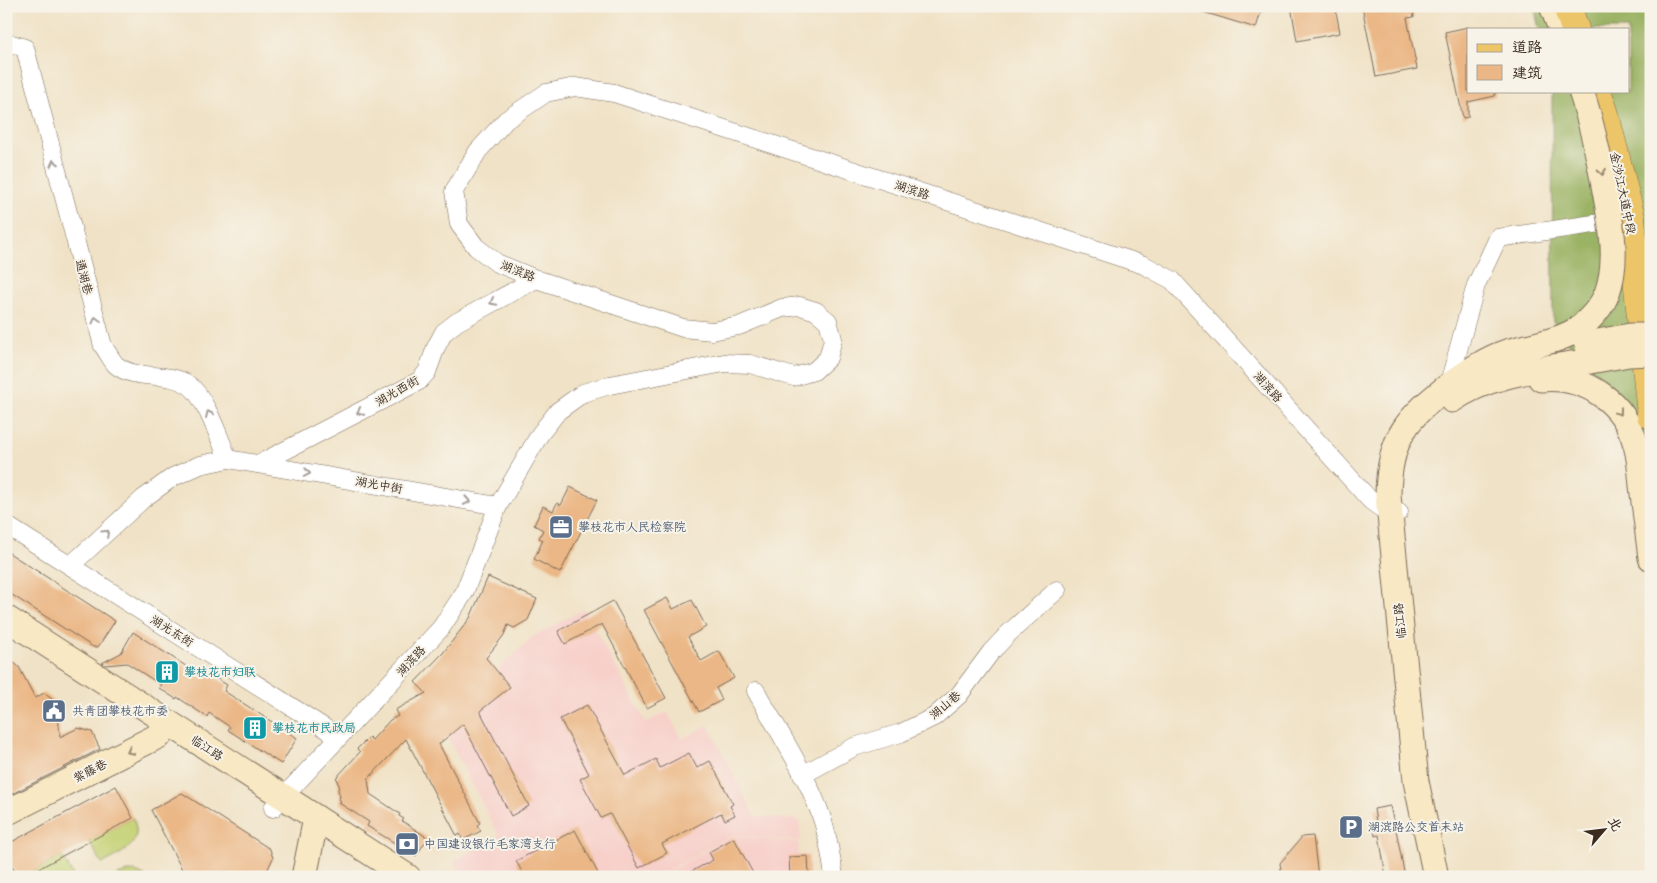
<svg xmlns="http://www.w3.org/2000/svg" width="1657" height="883" font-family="'Balsamiq Sans','LXGW WenKai TC',sans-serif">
  <rect width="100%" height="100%" fill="#f7f3e8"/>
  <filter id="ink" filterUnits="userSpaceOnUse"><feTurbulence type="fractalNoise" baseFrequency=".02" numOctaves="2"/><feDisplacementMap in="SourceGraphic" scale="10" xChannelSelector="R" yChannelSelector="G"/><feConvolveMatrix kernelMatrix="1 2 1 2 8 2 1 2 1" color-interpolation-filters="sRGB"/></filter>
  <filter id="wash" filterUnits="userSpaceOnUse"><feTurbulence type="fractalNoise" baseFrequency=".0096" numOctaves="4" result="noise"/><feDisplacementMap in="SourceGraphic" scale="20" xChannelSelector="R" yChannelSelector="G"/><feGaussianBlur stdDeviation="1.12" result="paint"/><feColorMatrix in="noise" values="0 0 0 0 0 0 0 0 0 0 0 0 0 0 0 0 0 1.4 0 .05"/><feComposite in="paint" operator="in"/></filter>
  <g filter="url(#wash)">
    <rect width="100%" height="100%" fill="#f0e2c6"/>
    <g fill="#f7d0ca">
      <path d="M584,609L646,723L667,712L682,739L708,725L755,816L799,820L801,841L732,835L656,877H462L454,861L499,836L438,719L501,667L531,638Z"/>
      <path d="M732,836L799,842L798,855H809L810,877H659Z"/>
    </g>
    <g fill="#c4d173" stroke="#807e48">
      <path d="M133,818C145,845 121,853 102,864L89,841Z"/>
      <path d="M62,856L74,877H23Z"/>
      <path d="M134,871L146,877H119L118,875L127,872Z"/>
    </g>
    <path fill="#9bb365" stroke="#6b6e42" d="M1534,6H1651V461L1553,321L1552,91H1628V29H1539Z"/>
    <g id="blocks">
      <g fill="#ebb786">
        <path d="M1194,6H1241L1261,12L1256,28L1193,9Z"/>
        <path d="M1291,6H1335L1340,33L1297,41Z"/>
        <path d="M1362,6H1412L1414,17L1407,18L1417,69L1376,77Z"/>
        <path d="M1468,27V91H1495V96L1468,102V117L1463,118L1445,32Z"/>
        <path d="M570,487L597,500L560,573L534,559L543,540L539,538L543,530L534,525L543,506L553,511L557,503L561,505Z"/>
        <path d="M6,551L115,621L98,647H93L6,591Z"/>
        <path d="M488,577L537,599L528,620L514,628L508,625L504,635L486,658L510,687L480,711L529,806L511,816L463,724L439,744L480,823L477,825L481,831L463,840L460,834L457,836L406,739L368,779L370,794L400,814L399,816L404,819L402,821L428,838L416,856L367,826L369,822L339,803L341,801L339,799L340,796L338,790L339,784L337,782L338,780L336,778L360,752L357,749L369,737L372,740L390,720L398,716L395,710L426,693L415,682L443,653L470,618Z"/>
        <path d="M667,598L673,609L692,600L706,627L688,637L701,661L719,651L734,678L716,688L722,700L699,712L644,610Z"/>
        <path d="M613,601L666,698L647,708L602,624L565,644L558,631Z"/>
        <path d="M133,632L206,679L210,674L227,685L224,691L297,738L281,764L228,730L230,727L209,713L207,717L177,697L176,699L159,688L161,685L127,663L106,665L102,663L121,653Z"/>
        <path d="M6,656L19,667L35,698L44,693L57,703L60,737L78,728L92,732L100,749L6,797Z"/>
        <path d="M587,705L625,775L656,759L660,768L689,753L697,768L710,761L733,804L730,806L735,815L725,820L721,813L662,844L667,853L639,868L610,814L601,818L580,779L589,774L560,719Z"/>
        <path d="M116,786L133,818L23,877H18L6,855V845Z"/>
        <path d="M182,793L270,849L273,858L267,871L270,877H186L151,810Z"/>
        <path d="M1390,806L1393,819H1394L1405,877H1386L1379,835L1375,836L1373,823L1376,822L1374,809Z"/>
        <path d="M575,830L600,877H525L516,861Z"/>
        <path d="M1313,836L1318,877H1282L1280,863L1302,837Z"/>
        <path d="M734,838L755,877H681L713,860L709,852Z"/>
        <path d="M808,856L809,876L790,877L789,857Z"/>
      </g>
    </g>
  </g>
  <g filter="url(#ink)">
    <use href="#blocks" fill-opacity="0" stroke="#7a6a59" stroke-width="1"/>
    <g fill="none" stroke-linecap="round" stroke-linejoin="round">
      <defs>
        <g id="street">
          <path d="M6,42L25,48L103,346C107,351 111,360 116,365C137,382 167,370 189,385C205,396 220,440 228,459"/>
          <path d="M1448,387L1476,285L1498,238L1621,220"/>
          <path d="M259,464L419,381L427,372L436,347L444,332L457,322L536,279"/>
          <path d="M6,525L339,737"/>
          <path d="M70,566L144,498L173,477L200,465L228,459L498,506"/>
          <path d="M756,691C777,729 803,768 819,810C827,831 831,854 834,877"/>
          <path d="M802,775L854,747L901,733L934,717L959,695L991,652L1009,633L1057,590"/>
          <path d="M273,808L441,628L464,593L498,506L540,434L558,411L583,393L610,385L724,363L750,364L794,377L814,371L828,358L833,339L828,321L816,311L800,306L782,308L739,326L712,331L683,328L536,279L497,263L476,247L459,224L454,191L478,151L506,120L546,93L575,87L614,93L1144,265L1172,280L1370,500C1380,508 1386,513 1399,512"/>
        </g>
        <g id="secondary">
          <path d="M1552,6L1561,29"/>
          <path d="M1541,379C1586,375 1624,402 1636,445C1640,458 1641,473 1642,486C1645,510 1648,534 1651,558"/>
          <path d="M1452,400C1492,372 1544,369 1590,361"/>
          <path d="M6,618L408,877"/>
          <path d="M6,813L160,735L168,723"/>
          <path d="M304,877L316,818"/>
          <path d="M1436,877L1416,781L1388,495C1389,437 1407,418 1451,384C1468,372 1484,360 1504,353C1530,345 1556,343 1580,328"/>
        </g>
        <g id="primary">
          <path d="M1567,6L1575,29"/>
          <path d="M1597,91L1604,111L1631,218L1651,415"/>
        </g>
      </defs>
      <use href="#street" stroke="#7a6a59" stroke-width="19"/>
      <use href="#secondary" stroke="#7a6a59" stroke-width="27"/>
      <use href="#primary" stroke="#7a6a59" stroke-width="29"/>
      <use href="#street" stroke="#fff" stroke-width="18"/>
      <use href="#secondary" stroke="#f8e8c3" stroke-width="25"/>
      <use href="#primary" stroke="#edc569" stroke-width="28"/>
      <defs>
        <g id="secondary-bridge">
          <path d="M1580,328C1591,318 1602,307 1607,293C1619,260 1611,224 1605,191C1599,157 1592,124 1581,91"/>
          <path d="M1587,344L1630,336H1651"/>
          <path d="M1590,361L1629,354L1651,353"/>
        </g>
      </defs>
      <use href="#secondary-bridge" stroke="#7a6a59" stroke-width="27" stroke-linecap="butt"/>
      <use href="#secondary-bridge" stroke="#f8e8c3" stroke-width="25"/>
    </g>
    <defs><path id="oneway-chevron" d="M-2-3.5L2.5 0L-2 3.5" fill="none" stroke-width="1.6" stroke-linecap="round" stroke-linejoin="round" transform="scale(1.25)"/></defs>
    <g stroke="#a79f9a">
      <use href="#oneway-chevron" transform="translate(54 163) rotate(-104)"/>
      <use href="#oneway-chevron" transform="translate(493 302) rotate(152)"/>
      <use href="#oneway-chevron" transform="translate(96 320) rotate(-105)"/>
      <use href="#oneway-chevron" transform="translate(360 412) rotate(152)"/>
      <use href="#oneway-chevron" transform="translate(209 414) rotate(-114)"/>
      <use href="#oneway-chevron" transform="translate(307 473) rotate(10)"/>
      <use href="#oneway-chevron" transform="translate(467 501) rotate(10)"/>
      <use href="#oneway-chevron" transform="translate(106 533) rotate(-43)"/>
    </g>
    <g stroke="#9a8970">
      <use href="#oneway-chevron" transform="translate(1602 172) rotate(80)"/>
      <use href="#oneway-chevron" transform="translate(1619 412) rotate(53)"/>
      <use href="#oneway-chevron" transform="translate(130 751) rotate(153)"/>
    </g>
  </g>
  <defs>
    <symbol id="office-square" viewBox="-11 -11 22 22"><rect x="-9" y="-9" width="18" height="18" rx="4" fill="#5c6f8a" stroke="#f7f3e8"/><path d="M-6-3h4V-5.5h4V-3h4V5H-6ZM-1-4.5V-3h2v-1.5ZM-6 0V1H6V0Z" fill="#fff"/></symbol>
    <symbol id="building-square" viewBox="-11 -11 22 22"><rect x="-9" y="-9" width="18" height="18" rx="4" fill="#0f9aa8" stroke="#f7f3e8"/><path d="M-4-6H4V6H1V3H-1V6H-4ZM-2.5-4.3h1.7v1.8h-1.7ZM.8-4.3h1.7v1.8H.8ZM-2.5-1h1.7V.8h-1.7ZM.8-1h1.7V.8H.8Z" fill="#fff"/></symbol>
    <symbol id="civic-square" viewBox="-11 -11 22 22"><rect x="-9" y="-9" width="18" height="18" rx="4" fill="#5c6f8a" stroke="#f7f3e8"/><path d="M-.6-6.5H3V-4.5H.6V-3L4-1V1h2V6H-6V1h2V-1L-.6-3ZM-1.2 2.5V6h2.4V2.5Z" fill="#fff"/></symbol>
    <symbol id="parking-square" viewBox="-11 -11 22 22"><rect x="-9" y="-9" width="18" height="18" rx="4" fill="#5c6f8a" stroke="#f7f3e8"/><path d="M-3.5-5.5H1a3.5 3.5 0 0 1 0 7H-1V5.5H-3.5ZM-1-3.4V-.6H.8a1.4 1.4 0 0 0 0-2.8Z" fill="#fff"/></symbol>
    <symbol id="bank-square" viewBox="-11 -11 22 22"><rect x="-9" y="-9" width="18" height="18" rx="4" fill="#5c6f8a" stroke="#f7f3e8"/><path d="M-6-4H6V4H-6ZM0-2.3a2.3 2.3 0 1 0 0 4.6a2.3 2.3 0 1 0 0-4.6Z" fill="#fff"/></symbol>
  </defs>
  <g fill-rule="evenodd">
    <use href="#office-square" x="547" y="513" width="28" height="28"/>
    <use href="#building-square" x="153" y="658" width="28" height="28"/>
    <use href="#civic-square" x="40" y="697" width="28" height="28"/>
    <use href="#building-square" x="241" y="714" width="28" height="28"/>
    <use href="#parking-square" x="1337" y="813" width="28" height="28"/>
    <use href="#bank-square" x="393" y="830" width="28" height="28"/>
  </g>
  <g text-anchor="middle" stroke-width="4" stroke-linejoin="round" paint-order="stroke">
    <g font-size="12" fill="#3b2a1e" stroke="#f7f3e8">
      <text transform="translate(912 190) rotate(18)" y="4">湖滨路</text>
      <text transform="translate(1623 193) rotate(78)" y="4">金沙江大道中段</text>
      <text transform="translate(518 271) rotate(22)" y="4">湖滨路</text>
      <text transform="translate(84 277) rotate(75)" y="4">通湖巷</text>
      <text transform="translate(1268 387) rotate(48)" y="4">湖滨路</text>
      <text transform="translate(397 391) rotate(-30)" y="4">湖光西街</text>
      <text transform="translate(379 485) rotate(10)" y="4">湖光中街</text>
      <text transform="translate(1400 621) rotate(-96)" y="4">临江路</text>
      <text transform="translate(172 631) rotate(32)" y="4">湖光东街</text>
      <text transform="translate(411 661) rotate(-47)" y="4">湖滨路</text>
      <text transform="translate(945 705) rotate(-40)" y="4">湖山巷</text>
      <text transform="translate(207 748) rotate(33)" y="4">临江路</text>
      <text transform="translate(90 771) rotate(-27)" y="4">紫藤巷</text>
    </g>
    <g font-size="12" fill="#4e5e75" stroke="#f7f3e8" text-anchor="start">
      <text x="578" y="531">攀枝花市人民检察院</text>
      <text x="72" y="715">共青团攀枝花市委</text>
      <text x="1368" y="831">湖滨路公交首末站</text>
      <text x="424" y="848">中国建设银行毛家湾支行</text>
    </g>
    <g font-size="12" fill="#0d838f" stroke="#f7f3e8" text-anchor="start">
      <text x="184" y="676">攀枝花市妇联</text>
      <text x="272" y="732">攀枝花市民政局</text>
    </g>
  </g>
  <rect width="1657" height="883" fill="none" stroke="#f7f3e8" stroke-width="25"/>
  <rect x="1467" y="28" width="162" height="65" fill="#f7f3e8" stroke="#aca397"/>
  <rect x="1477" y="44" width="25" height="8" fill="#edc569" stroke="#aca397"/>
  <text x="1512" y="52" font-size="15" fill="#3b2a1e">道路</text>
  <rect x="1477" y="65" width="25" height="15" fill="#ebb786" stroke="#aca397"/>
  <text x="1512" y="78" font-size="15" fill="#3b2a1e">建筑</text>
  <g transform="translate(1604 830) rotate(62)" stroke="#f7f3e8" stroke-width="4" paint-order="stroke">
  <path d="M0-4L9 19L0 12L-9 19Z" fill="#3b2a1e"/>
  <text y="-8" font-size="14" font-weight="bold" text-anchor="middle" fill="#3b2a1e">北</text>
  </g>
</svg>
